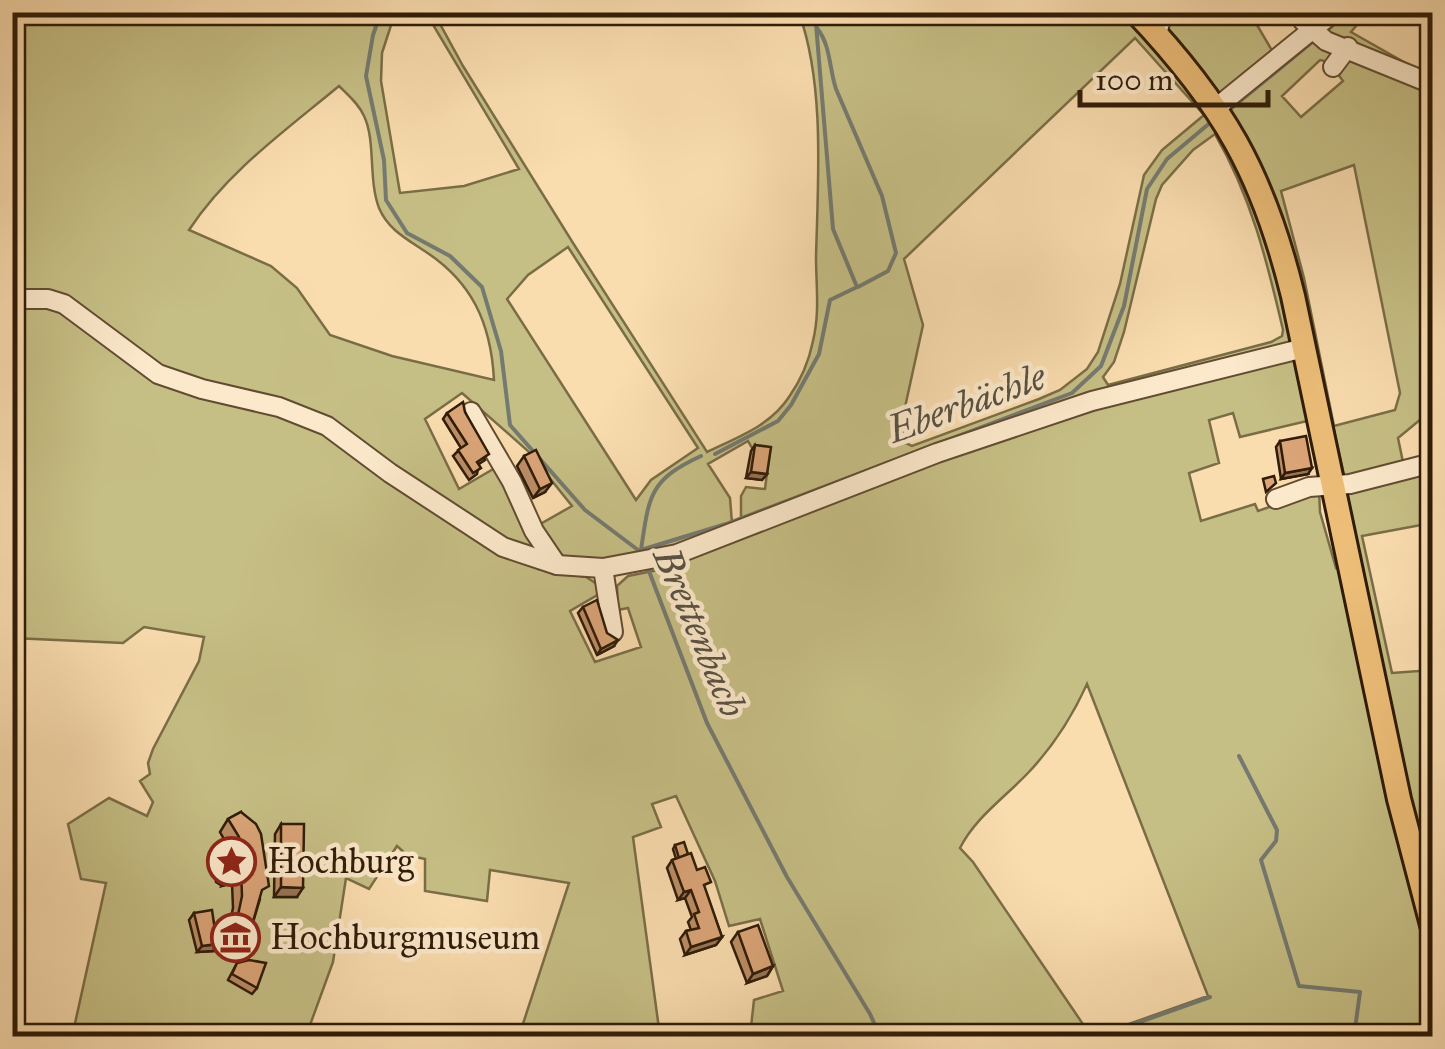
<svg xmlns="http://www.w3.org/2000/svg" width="1445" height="1049" font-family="'IM FELL Great Primer',serif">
  <rect width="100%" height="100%" fill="#faddaf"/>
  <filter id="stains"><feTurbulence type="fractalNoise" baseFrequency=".002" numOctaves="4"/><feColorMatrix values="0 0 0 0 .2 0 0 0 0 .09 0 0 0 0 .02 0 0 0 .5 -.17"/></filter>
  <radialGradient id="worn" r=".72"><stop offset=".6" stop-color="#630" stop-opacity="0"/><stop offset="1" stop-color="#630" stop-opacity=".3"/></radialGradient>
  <path fill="#c6bf85" stroke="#7a6d46" stroke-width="2.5" fill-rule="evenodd" d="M12,13H395L382,53L381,81L400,193L464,186L519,169L426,13H434L463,66L573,243L707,452C738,437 770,426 789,397C801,380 809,361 813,341C820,312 816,285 816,257C818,180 825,85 799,13H1250L1274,54L1324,26L1316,13H1367L1351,32L1418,70L1432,57V410L1398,438L1404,467L1347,479L1344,475L1333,426L1311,432L1307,421L1240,437L1233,413L1209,420L1219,463L1189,473L1201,521L1255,504L1258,511L1319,490L1320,512L1336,568L1355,565L1343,502L1346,490L1432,466V523L1362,536L1392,673L1432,670V877L1429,878L1423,919L1432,949V1036H1095L1208,996L1087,684C1072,717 1052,748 1027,774C1004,798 975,818 960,848L973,862L1091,1036H750L754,1000L783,991L760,919L729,926L715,881L676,796L652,804L661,827L633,837L660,1036H519L569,883L490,870L487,901L425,891V859L407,855L397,846L369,889L346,878L333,962L306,1036H52L56,1026L74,1028L106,883L81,879L68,824L109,798L147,816L153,802L140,781L150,774L148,763L153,749L199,661L204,637L144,627L123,643L13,638ZM1135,38L1204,115L1162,150L1144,175L1120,284L1098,352L1087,369L1060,390L1039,399L912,446L903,442L902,421L923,325L904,259ZM1320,60L1329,62L1343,81L1301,117L1282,96ZM339,86C348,95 359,104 364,116C376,141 368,179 379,208C388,229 405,238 423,250C472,281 491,323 494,380L392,356L330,335L297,288L271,266L189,230C227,172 286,130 339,86ZM1215,134C1251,196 1267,261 1283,330L1282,336L1271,342L1108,385L1103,377L1114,362L1124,332L1156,199L1162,185L1193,150ZM1354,165L1400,393L1395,410L1334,426L1304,278L1281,191ZM568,247L698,448L651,480L636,500L507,299L528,275ZM462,393L528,451L572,506L537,526L559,558L613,560L654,551L658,570L628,576L617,586L618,610L628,608L641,647L595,662L570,611L599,594L597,584L586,577L538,569V551L495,468L459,489L425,419ZM748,441L752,448L770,450L765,489L746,487L741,496V521L732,523L730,498L708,464Z"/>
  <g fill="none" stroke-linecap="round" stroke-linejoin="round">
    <g stroke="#757a70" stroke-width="4">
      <path d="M381,12L373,35L366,76L384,160L386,200L407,233L450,256L482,287L501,351L510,425L585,510L642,553"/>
      <path d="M817,28C831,46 829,68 836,89L882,196L896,253L888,271L858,287"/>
      <path d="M1325,32L1348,12"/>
      <path d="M1228,111L1317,38"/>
      <path d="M715,454L778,421L791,405L819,354L830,300L857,287L833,229L815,12"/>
      <path d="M701,456C649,480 649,496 641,550L726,524L1072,393L1101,366L1124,306L1147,189L1167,159L1211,122"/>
      <path d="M647,566L707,723L787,877L870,1014L880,1036"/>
      <path d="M1239,756L1277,830L1276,841L1261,860L1299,986L1360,992L1354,1036"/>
      <path d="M1117,1036L1123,1028L1210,997"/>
    </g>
    <defs>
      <g id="minor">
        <path d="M1301,12L1303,21L1326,41L1432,84"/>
        <path d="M1157,34L1163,12"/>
        <path d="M1333,67L1348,47"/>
        <path d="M1217,107L1334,12"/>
        <path d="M12,299H48L64,304L158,374L202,389L279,407L327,426L390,473L503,547L557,565L603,568L677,554L937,453L1092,401L1304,348"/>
        <path d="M471,412L512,482L534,531L557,565"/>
        <path d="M1276,499L1309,487L1350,484L1432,463"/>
        <path d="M603,568L613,632"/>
      </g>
      <path id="major" d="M1136,12C1223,104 1263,173 1293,296L1399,799L1432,925"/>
    </defs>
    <use href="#minor" stroke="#624c31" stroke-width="22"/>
    <use href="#major" stroke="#2f1b07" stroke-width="28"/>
    <use href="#minor" stroke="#fce9cb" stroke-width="18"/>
    <use href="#major" stroke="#edbe78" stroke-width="22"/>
  </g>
  <g fill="#bc8e67" stroke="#2f1b07" stroke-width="2.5">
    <path d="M465,412L485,460L479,464L477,474L469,480L453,456L461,448L443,419L447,413Z"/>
    <path d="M1432,429V451H1430L1424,437L1428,431Z"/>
    <path d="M1280,441L1308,474L1281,479L1276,447Z"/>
    <path d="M755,445L767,474L762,480L746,478L751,451Z"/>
    <path d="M524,456L545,492L533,498L517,466Z"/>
    <path d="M583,607L614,646L597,655L578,613Z"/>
    <path d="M241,812L260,899L248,939L239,952L225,946L233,908L232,883L222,886L216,882L215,875L227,856L230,855V850L220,832L228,819Z"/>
    <path d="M281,824L297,897H274L275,834Z"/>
    <path d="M675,845L688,854L705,890L722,937L716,945L685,955L680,939L686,931L691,930L688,922L692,917L685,898L678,900L667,868L672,860L676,859L673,849Z"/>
    <path d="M194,913L213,951L197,952L189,920Z"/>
    <path d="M738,932L773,966L767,976L747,983L731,942Z"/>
    <path d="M237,963L257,988L252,994L228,980Z"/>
  </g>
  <g fill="#997454" stroke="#2f1b07" stroke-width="2.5">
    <path d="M1312,468L1308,474L1281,479L1285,473Z"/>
    <path d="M751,472L767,474L762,480L746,478Z"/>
    <path d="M552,483L545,492L533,498L540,489Z"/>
    <path d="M618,640L614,646L597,655L601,649Z"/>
    <path d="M241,870L232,883L222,886L231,874Z"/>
    <path d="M281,887L303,888L297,897H274Z"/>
    <path d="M691,890L685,898L678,900L684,892Z"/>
    <path d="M234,934L248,939L239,952L225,946Z"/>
    <path d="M722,937L716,945L685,955L691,947Z"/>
    <path d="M217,944L213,951L197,952L202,946Z"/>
    <path d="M773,966L767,976L747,983L753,974Z"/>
  </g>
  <g fill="#dba578" stroke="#2f1b07" stroke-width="2.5">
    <path d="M463,402L465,412L489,454L477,462L481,468L473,473L458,450L467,444L447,413Z"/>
    <path d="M1306,436L1312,468L1285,473L1280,441Z"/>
    <path d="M755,445L771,447L767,474L751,472Z"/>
    <path d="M536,450L552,483L540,489L524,456Z"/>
    <path d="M1274,476L1276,483L1266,492L1263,479Z"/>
    <path d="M597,600L607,633L618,640L601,649L583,607Z"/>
    <path d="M241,812L256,824L261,834L269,886L262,890L248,939L234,934L242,896L241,870L231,874L225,870L223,862L227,856L240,853L239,837L228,819Z"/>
    <path d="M281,824H304L303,888L281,887Z"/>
    <path d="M684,842L688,854L679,858L675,845Z"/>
    <path d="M691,853L697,870L705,867L711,882L704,885L722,937L691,947L686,931L699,928L694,914L699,912L691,890L684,892L672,860Z"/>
    <path d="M212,910L217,944L202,946L194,913Z"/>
    <path d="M758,925L773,966L753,974L738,932Z"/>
    <path d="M249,960L266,963L257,988L232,974L237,963Z"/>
  </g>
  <defs>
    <symbol id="sight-ring" viewBox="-11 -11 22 22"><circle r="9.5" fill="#fce9cb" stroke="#8f2418" stroke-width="1.5"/><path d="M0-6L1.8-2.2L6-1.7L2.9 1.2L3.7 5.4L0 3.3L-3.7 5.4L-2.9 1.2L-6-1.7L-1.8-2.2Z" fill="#8f2418"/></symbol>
    <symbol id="museum-ring" viewBox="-11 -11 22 22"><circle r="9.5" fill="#fce9cb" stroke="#8f2418" stroke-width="1.5"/><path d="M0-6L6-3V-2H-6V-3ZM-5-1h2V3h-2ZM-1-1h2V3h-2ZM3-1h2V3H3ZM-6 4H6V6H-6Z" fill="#8f2418"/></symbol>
  </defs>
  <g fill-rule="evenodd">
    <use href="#sight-ring" x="204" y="834" width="55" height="55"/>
    <use href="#museum-ring" x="208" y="910" width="55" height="55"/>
  </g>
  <g text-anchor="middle" stroke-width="9" stroke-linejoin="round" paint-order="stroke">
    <g font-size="35" fill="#2f1b07" stroke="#fce9cb" text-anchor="start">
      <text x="267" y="873">Hochburg</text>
      <text x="270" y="949">Hochburgmuseum</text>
    </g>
    <g font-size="38" font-style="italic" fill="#585244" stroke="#fce9cb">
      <text transform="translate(966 403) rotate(-20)" y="13">Eberbächle</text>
      <text transform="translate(700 632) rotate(67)" y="13">Brettenbach</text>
    </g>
  </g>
  <rect width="1445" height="1049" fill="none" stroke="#faddaf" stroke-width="50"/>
  <rect x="15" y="15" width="1415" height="1019" fill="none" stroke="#2f1b07" stroke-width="5"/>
  <rect x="25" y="25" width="1395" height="999" fill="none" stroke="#2f1b07" stroke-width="2.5"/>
  <path d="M1080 90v15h188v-15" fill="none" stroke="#2f1b07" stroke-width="5"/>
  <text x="1095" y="90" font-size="30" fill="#2f1b07" stroke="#fce9cb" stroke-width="8" paint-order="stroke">100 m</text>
  <rect width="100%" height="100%" filter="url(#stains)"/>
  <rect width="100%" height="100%" fill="url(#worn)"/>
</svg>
